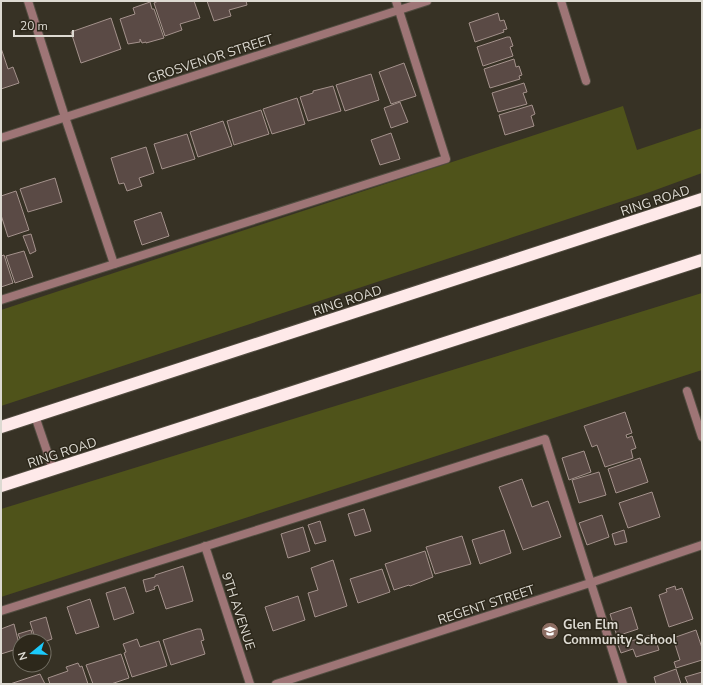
<svg xmlns="http://www.w3.org/2000/svg" width="703" height="685" font-family="'Nunito Sans',sans-serif">
  <rect width="100%" height="100%" fill="#373225"/>
  <g fill="#4f531a">
    <path d="M623,106L637,150L702,128V173L650,192L1,406V310Z"/>
    <path d="M702,293V370L1,597V509Z"/>
  </g>
  <g fill="#5a4a45" stroke="#a4928c">
    <path d="M158,1H194L200,18L180,24L182,30L165,36L154,3Z"/>
    <path d="M207,1H246L247,5L229,10L231,16L214,21Z"/>
    <path d="M150,2L152,9H154L164,38L146,43V42L142,43L140,39V42L128,44L120,19L135,14L133,8Z"/>
    <path d="M498,13L500,21L504,20L507,29L503,30L504,32L475,42L469,23Z"/>
    <path d="M111,18L121,49L81,63L71,32Z"/>
    <path d="M507,37H510L513,46L510,47L513,56L483,66L477,47Z"/>
    <path d="M1,48L8,69L13,67L19,83L1,89Z"/>
    <path d="M514,59L516,67L519,66L522,75L519,76L520,79L490,88L484,69Z"/>
    <path d="M404,63L416,96L391,104L379,72Z"/>
    <path d="M371,74L379,100L345,111L336,85Z"/>
    <path d="M524,83L527,92L523,93L527,104L498,112L492,93Z"/>
    <path d="M333,86L341,111L308,121L300,97L313,93V91Z"/>
    <path d="M297,98L305,124L272,134L263,109Z"/>
    <path d="M400,102L408,122L391,128L384,108Z"/>
    <path d="M532,105L535,114L531,116L534,126L505,135L499,115Z"/>
    <path d="M261,110L269,134L234,145L227,121Z"/>
    <path d="M223,121L232,146L198,157L190,132Z"/>
    <path d="M391,133L400,159L380,165L371,140Z"/>
    <path d="M187,134L195,159L162,169L154,144Z"/>
    <path d="M146,147L154,173L139,178L142,186L127,191L124,183L119,184L111,158Z"/>
    <path d="M55,178L62,202L28,212L20,189Z"/>
    <path d="M16,191L29,230L8,237L1,215V196Z"/>
    <path d="M161,212L169,236L142,245L134,221Z"/>
    <path d="M31,234L36,251L30,254L23,236Z"/>
    <path d="M24,251L33,277L15,283L6,256Z"/>
    <path d="M4,255L13,283L1,287V256Z"/>
    <path d="M625,412L632,433L626,435L627,438L632,436L636,448L631,450L633,458L605,467L597,445L592,447L584,426Z"/>
    <path d="M584,451L591,472L569,480L562,458Z"/>
    <path d="M640,458L648,482L616,493L608,469Z"/>
    <path d="M599,472L606,495L579,503L572,480Z"/>
    <path d="M522,479L532,507L548,501L561,537L523,550L499,487Z"/>
    <path d="M652,492L660,517L628,528L619,503Z"/>
    <path d="M364,509L371,531L355,536L348,514Z"/>
    <path d="M602,515L609,537L587,545L579,523Z"/>
    <path d="M320,521L326,541L315,544L308,525Z"/>
    <path d="M303,527L310,551L288,558L281,534Z"/>
    <path d="M504,530L511,553L480,564L472,540Z"/>
    <path d="M624,530L627,542L615,545L612,534Z"/>
    <path d="M462,536L471,564L435,574L426,547Z"/>
    <path d="M425,551L433,577L410,586L409,585L394,590L385,564Z"/>
    <path d="M333,560L347,606L315,617L308,593L318,590L311,568Z"/>
    <path d="M183,566L193,601L166,609L158,585L154,587L155,589L146,592L143,580L155,577V575Z"/>
    <path d="M382,569L390,592L358,603L350,579Z"/>
    <path d="M675,586L676,590L682,588L693,619L669,627L659,595L667,592L666,589Z"/>
    <path d="M125,587L134,613L114,620L106,593Z"/>
    <path d="M298,596L305,620L273,631L265,607Z"/>
    <path d="M90,599L99,627L76,634L67,607Z"/>
    <path d="M631,607L638,629L617,636L610,614Z"/>
    <path d="M46,617L52,639L44,642L36,641L30,622Z"/>
    <path d="M14,624L20,648L1,654V629Z"/>
    <path d="M197,629H201L204,640L201,641L205,654L171,665L163,640Z"/>
    <path d="M31,630L34,641H21L18,634Z"/>
    <path d="M696,630L702,648V660L676,668L674,662L680,660L673,638Z"/>
    <path d="M654,634L659,650L636,657L633,649L621,653L618,645Z"/>
    <path d="M137,639L140,647L159,641L167,666L132,677L124,653L126,652L123,644Z"/>
    <path d="M121,654L129,678L111,684H93L86,665Z"/>
    <path d="M78,663L80,667L82,666L88,684H50L48,678L68,671L66,667Z"/>
    <path d="M676,669L681,684H656L654,677Z"/>
    <path d="M702,672V684H688L685,677Z"/>
    <path d="M40,674L45,684H10Z"/>
  </g>
  <g fill="none" stroke-linecap="round" stroke-linejoin="round">
    <defs>
      <g id="service">
        <path d="M65,117L114,264"/>
        <path d="M1,300L446,159L396,1"/>
        <path d="M35,416L53,469"/>
        <path d="M1,611L545,439L623,684"/>
      </g>
      <g id="minor">
        <path d="M28,1L65,117"/>
        <path d="M561,1L586,81"/>
        <path d="M1,138L427,1"/>
        <path d="M687,391L702,437"/>
        <path d="M205,546L250,684"/>
        <path d="M276,684L590,583L702,545"/>
      </g>
      <g id="motorway">
        <path d="M1,427L702,199"/>
        <path d="M1,486L702,260"/>
      </g>
    </defs>
    <use href="#service" stroke="#524d41" stroke-width="10"/>
    <use href="#minor" stroke="#524d41" stroke-width="10"/>
    <use href="#motorway" stroke="#524d41" stroke-width="14"/>
    <use href="#service" stroke="#9e7576" stroke-width="8"/>
    <use href="#minor" stroke="#9e7576" stroke-width="8"/>
    <use href="#motorway" stroke="#fee9e9" stroke-width="12"/>
  </g>
  <defs>
    <symbol id="school-disc" viewBox="-11 -11 22 22"><circle r="9.5" fill="#8d6e63" stroke="#2d281b"/><path d="M0-5L7-2L0 1L-7-2ZM-4 1L0 2.5L4 1V4Q0 6-4 4Z" fill="#fff"/></symbol>
  </defs>
  <g fill-rule="evenodd">
    <use href="#school-disc" x="540" y="621" width="20" height="20"/>
  </g>
  <g text-anchor="middle" stroke-width="3" stroke-linejoin="round" paint-order="stroke">
    <g font-size="13" fill="#dddad2" stroke="#2d281b">
      <text transform="translate(210 58) rotate(-18)" y="5">GROSVENOR STREET</text>
      <text transform="translate(655 200) rotate(-18)" y="5">RING ROAD</text>
      <text transform="translate(347 300) rotate(-18)" y="5">RING ROAD</text>
      <text transform="translate(62 452) rotate(-18)" y="5">RING ROAD</text>
      <text transform="translate(486 604) rotate(-18)" y="5">REGENT STREET</text>
      <text transform="translate(239 611) rotate(72)" y="5">9TH AVENUE</text>
    </g>
    <g font-size="13" font-weight="bold" fill="#dddad2" stroke="#2d281b" text-anchor="start">
      <text x="563" y="629">Glen Elm<tspan x="563" dy="15">Community School</tspan></text>
    </g>
  </g>
  <rect width="703" height="685" fill="none" stroke="#dddad2" stroke-width="4"/>
  <g transform="translate(32 653) rotate(252)"><circle r="19" fill="#2d281b" stroke="#736f64"/>
  <path d="M0-3L7 15L0 10L-7 15Z" fill="#1bcafc"/>
  <text y="-6" font-size="11" font-weight="bold" text-anchor="middle" fill="#dddad2">N</text>
  </g>
  <path d="M14 30v6h59v-6" fill="none" stroke="#dddad2" stroke-width="2"/>
  <text x="20" y="30" font-size="12" fill="#dddad2" stroke="#2d281b" stroke-width="3" paint-order="stroke">20 m</text>
</svg>
